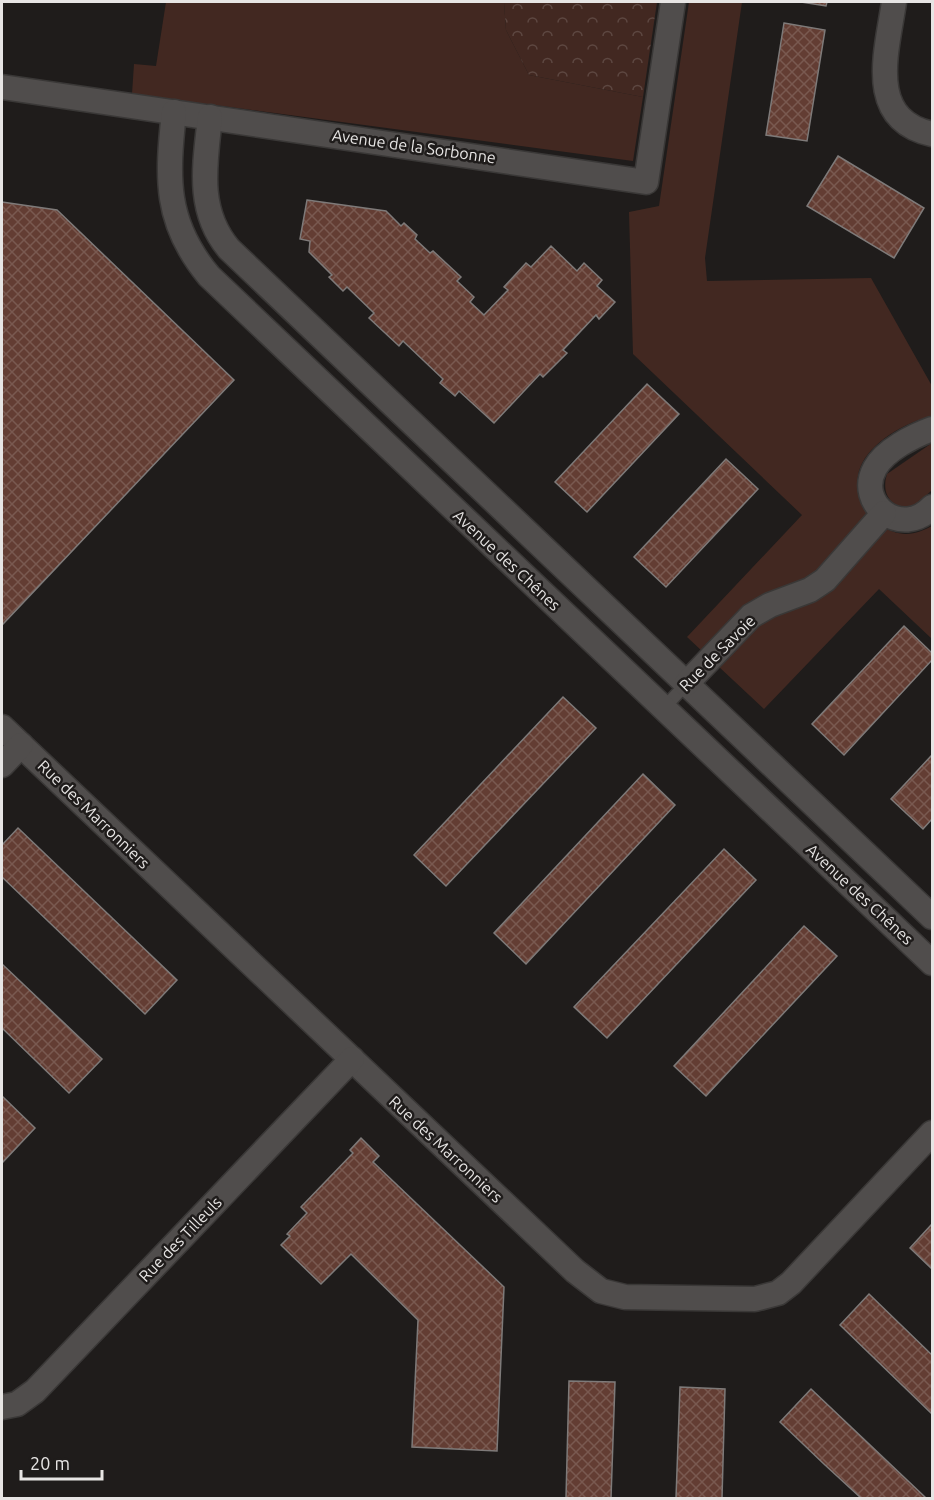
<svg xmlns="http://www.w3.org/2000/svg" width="934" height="1500" font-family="Ubuntu,sans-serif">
  <defs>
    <pattern id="forest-crowns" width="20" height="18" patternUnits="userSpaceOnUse" patternTransform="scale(1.5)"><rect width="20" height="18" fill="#422821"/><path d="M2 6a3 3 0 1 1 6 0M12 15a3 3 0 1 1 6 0" fill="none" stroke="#5d4741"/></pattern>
    <pattern id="building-cross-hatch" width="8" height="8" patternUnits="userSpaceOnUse" patternTransform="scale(1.5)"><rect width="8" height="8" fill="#633d33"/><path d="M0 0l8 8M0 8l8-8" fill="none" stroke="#795950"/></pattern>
  </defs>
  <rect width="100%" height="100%" fill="#1f1c1b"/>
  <g fill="#422821">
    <path d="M166,2H504L506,30L529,75L643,97L633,161L132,94L134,64L156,66Z"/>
    <path d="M689,2H742L705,258L707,281L871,278L932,386V416C906,422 870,442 860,468C849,498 875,533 906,534C916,534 924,530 932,526V639L879,589L764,709L687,637L802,515L633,354L629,212L659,206Z"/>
    <path d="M932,443V490L915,506C894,511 880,496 887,474Z"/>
  </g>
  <path fill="url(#forest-crowns)" d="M504,2H657L643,97L529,75L506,30Z"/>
  <g fill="url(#building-cross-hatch)" stroke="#7e7a79" stroke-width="1.5">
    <path d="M801,2H827L826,6Z"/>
    <path d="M784,23L825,30L807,141L766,135Z"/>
    <path d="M838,156L924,208L894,258L807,206Z"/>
    <path d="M307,200L386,211L401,226L404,223L417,235L415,239L430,253L433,251L461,277L457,281L474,297L470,302L484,315L508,290L504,287L526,263L531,267L551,246L577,271L584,263L602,280L597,286L615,302L599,319L596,315L563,350L567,353L543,377L540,374L494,423L459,391L455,396L440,383L443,379L403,341L399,346L369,318L374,313L347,287L343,291L329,277L332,275L309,252L310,241L300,239Z"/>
    <path d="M2,202L57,210L234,380L2,625Z"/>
    <path d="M647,384L679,414L587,512L555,482Z"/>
    <path d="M726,459L758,489L666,587L634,557Z"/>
    <path d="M904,626L932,653V660L844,755L812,724Z"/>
    <path d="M563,697L596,728L446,886L414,855Z"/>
    <path d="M932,755V819L923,829L891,799Z"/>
    <path d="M643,774L675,805L526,964L494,933Z"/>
    <path d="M18,828L177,980L145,1014L2,877V845Z"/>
    <path d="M724,849L756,880L607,1038L574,1007Z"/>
    <path d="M804,926L837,956L706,1096L674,1066Z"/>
    <path d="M2,964L102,1059L69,1093L2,1028Z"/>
    <path d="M2,1096L35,1128L3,1162L2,1160Z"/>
    <path d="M361,1138L379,1156L373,1162L504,1287L497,1451L412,1447L418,1320L351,1254L321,1284L281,1245L290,1236L287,1234L307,1213L301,1207L353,1153L350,1150Z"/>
    <path d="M932,1224V1269L910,1248Z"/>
    <path d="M869,1294L932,1355V1414L840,1325Z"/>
    <path d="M569,1381L615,1382L611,1498H566Z"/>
    <path d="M680,1387L725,1389L722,1498H676Z"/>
    <path d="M811,1389L926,1498H861L825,1465L780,1422Z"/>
  </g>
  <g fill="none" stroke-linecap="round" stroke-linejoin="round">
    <defs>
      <path id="lane" d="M663,709L687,683"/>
      <g id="street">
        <path d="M894,2C887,51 865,119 932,134"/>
        <path d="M2,87L646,182L673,2"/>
        <path d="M174,112C167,177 164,222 209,276L932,963"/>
        <path d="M210,117C205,164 196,210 229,249L932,917"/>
        <path d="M932,429C913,436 885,450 875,468C855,504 902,539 932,507"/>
        <path d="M687,683L751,616L770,605L810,590L825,580L884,513"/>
        <path d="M2,727L575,1271L601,1291L625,1297L755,1299L778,1293L791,1283L932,1133"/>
        <path d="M2,765L21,745"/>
        <path d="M2,1407L17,1404L35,1391L352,1059"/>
      </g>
    </defs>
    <use href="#lane" stroke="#3a3837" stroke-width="15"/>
    <use href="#street" stroke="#3a3837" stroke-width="27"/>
    <use href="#lane" stroke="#504d4c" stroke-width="12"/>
    <use href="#street" stroke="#504d4c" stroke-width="24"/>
  </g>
  <g text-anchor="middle" stroke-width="5" stroke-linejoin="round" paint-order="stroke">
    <g font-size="16" fill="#e7e5e4" stroke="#1f1c1b">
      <text transform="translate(414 146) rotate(8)" y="6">Avenue de la Sorbonne</text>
      <text transform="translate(507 560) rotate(43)" y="6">Avenue des Chênes</text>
      <text transform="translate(717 653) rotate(-45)" y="6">Rue de Savoie</text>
      <text transform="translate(94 814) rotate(44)" y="6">Rue des Marronniers</text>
      <text transform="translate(860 894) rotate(43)" y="6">Avenue des Chênes</text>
      <text transform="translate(446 1149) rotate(43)" y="6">Rue des Marronniers</text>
      <text transform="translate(180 1239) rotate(-46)" y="6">Rue des Tilleuls</text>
    </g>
  </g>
  <rect width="934" height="1500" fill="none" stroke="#e7e5e4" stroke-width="6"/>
  <path d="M21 1470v9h81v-9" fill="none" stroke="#e7e5e4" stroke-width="3"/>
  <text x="30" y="1470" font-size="18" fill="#e7e5e4" stroke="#1f1c1b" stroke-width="4.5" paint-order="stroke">20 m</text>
</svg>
